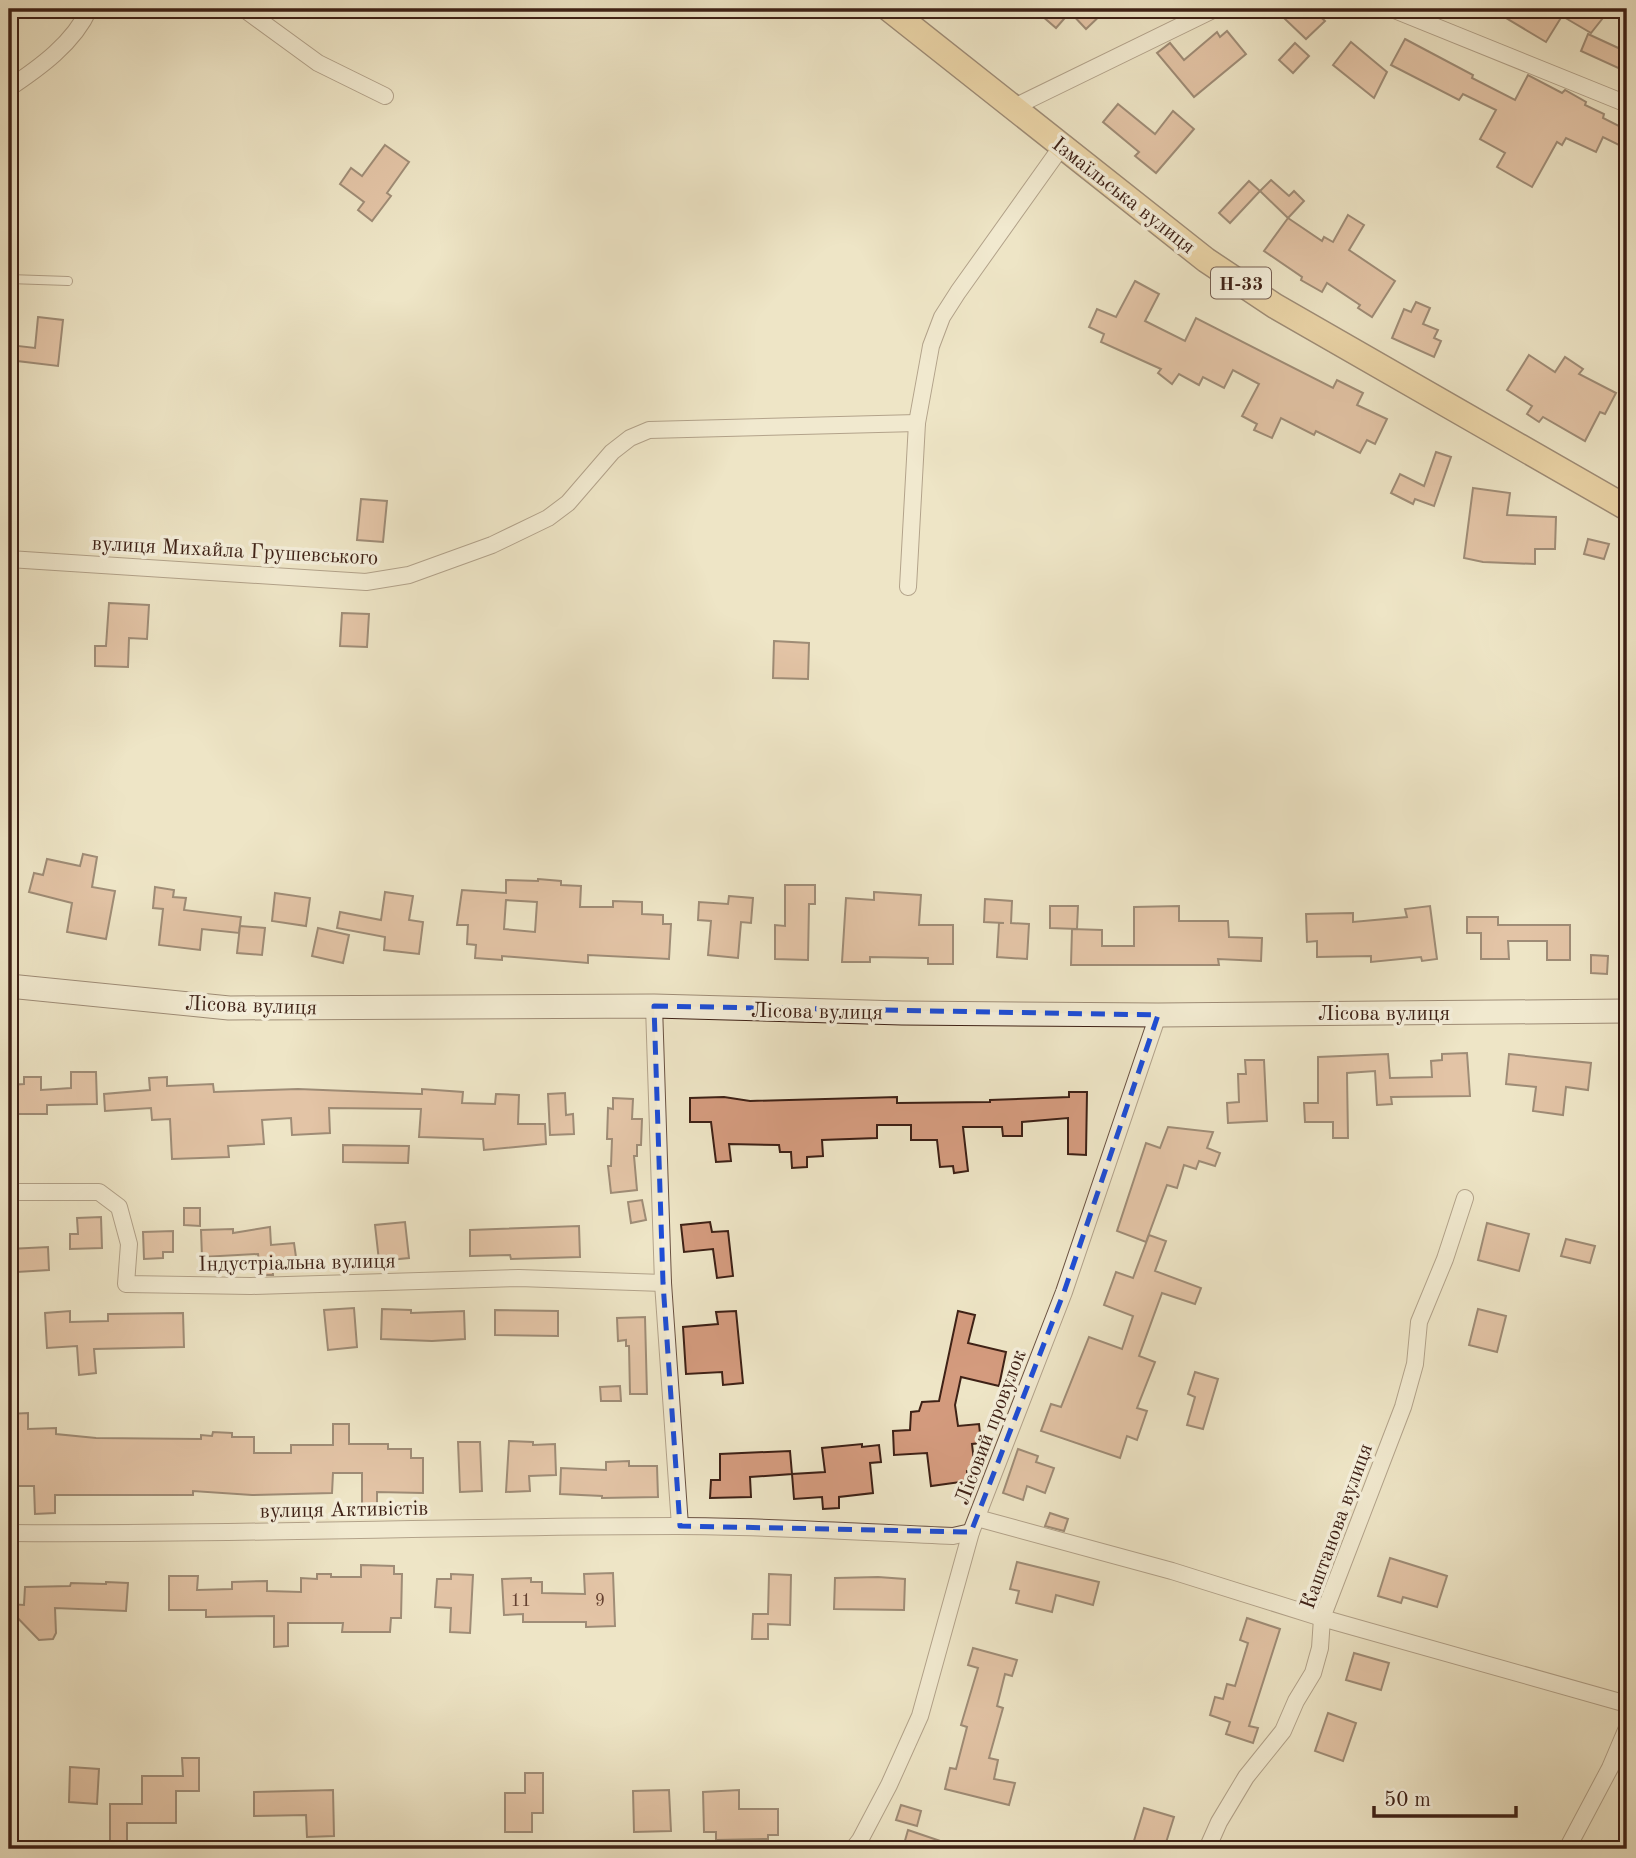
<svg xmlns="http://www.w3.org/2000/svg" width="1636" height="1858" font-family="'Old Standard TT',serif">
  <rect width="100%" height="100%" fill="#eee5c6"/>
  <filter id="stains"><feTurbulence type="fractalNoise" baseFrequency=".00286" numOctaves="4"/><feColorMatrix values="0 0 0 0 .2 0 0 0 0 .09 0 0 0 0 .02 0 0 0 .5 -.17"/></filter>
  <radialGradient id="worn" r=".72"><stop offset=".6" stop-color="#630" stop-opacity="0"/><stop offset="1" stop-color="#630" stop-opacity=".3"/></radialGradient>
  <g fill="#d49b7e" stroke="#3e2116" stroke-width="2" fill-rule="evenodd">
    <path d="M1034,9H1107L1086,29L1070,12L1056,28Z"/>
    <path d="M1295,9H1312L1325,21L1306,39L1285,19Z"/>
    <path d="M1491,9H1610L1591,33L1562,16L1546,42Z"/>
    <path d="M1227,31L1246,54L1194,97L1157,53L1170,43L1184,60L1217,32L1220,37Z"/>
    <path d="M1588,34L1627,52V72L1581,51Z"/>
    <path d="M1405,39L1473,75L1472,78L1515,100L1528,75L1562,93L1565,90L1586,102L1585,105L1604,114L1603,118L1627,130V149L1603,137L1596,152L1566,138L1562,145L1557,142L1532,187L1497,167L1505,153L1480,139L1496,110L1463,94L1459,100L1391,65Z"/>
    <path d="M1351,42L1387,72L1374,98L1333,65Z"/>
    <path d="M1295,43L1309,56L1293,73L1279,60Z"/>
    <path d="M1118,104L1155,134L1173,111L1194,129L1156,173L1135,156L1139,152L1103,122Z"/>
    <path d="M385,145L409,162L387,193L391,196L372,221L358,210L364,202L340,184L351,168L362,176Z"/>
    <path d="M1271,180L1289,196L1294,191L1304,201L1288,218L1260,191Z"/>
    <path d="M1249,181L1260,191L1230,223L1219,213Z"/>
    <path d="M1348,215L1364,225L1349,250L1395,281L1372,317L1358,308L1360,305L1327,283L1322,292L1301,280L1302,277L1264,251L1288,218L1322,241L1324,237L1333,242Z"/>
    <path d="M1135,281L1159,294L1145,321L1185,341L1196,318L1333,388L1337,380L1363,393L1357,405L1387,419L1375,444L1367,440L1360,453L1316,431L1314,435L1281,418L1272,438L1254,430L1257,424L1242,416L1259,384L1233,370L1224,388L1203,377L1199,385L1179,374L1172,384L1158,373L1161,369L1101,342L1104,334L1089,327L1097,309L1116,317Z"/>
    <path d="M1416,302L1430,308L1423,324L1438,330L1434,338L1441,341L1434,357L1392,338L1404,309L1411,312Z"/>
    <path d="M38,317L63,320L58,366L9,360L10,345L35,348Z"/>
    <path d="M1529,355L1555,372L1565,357L1583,369L1579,374L1616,393L1605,414L1600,412L1585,441L1543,417L1539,422L1527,414L1532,406L1507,390Z"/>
    <path d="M1436,452L1451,457L1434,506L1415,499L1413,504L1391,493L1400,474L1424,486Z"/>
    <path d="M1473,488L1510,493L1507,515L1556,517L1555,549H1535V564L1483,562L1464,558Z"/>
    <path d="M361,499L387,501L383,542L357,540Z"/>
    <path d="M1588,539L1609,544L1604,559L1584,554Z"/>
    <path d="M109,603L149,605L147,639L129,638L128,667L95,666V646H106Z"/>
    <path d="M342,613L369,614L367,647L340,646Z"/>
    <path d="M774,641L809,643L808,679L773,678Z"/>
    <path d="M83,854L97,857L92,887L115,891L106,939L67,932L72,903L29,892L34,873L43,875L47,859L80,866Z"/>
    <path d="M538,879L561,881V885L581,886L580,907H613V901L642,902V914L663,915V924H671L669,959L588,955V963L502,956V960L475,958L476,945L467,944L468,925H457L462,890L506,893V880L538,881ZM506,900L537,902L535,932L504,929Z"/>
    <path d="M785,885H815V904H809L808,960L775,959V925L785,926Z"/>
    <path d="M155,887L174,890L173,897L186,898L184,910L241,917L239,933L202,929L200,950L159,945L163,909L153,908Z"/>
    <path d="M385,892L413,896L409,920L423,922L419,954L384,950L385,937L337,928L340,912L381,920Z"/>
    <path d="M874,892L921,895L919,925H953V964H928V958L870,957V962H842L846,898L874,900Z"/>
    <path d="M275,893L310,898L306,926L272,921Z"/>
    <path d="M729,896L753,898L751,923L741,922L738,958L708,955L711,921L698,920L699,902L728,904Z"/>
    <path d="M985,899L1012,901L1011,923L1029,924L1027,959L997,957L999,923H1004L984,922Z"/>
    <path d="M1050,906H1078L1077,929L1050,928Z"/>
    <path d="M1179,906V921H1228L1229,937L1262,938L1261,961L1218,959L1219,965H1071L1072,929L1102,930V946H1134V907Z"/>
    <path d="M1430,906L1437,959L1422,961L1421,957L1371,962V956L1317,957V941L1307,942L1306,914L1353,913V922L1407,917L1405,909Z"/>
    <path d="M1467,917H1498V925H1570V960H1547V941H1508L1509,959H1481V933H1467Z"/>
    <path d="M240,926L265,928L262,955L237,953Z"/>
    <path d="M318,928L349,935L343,963L312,956Z"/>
    <path d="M1591,955L1608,956L1607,974L1591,973Z"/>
    <path d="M1467,1053L1470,1096L1391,1097L1392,1104L1377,1105L1375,1071L1347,1073L1348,1138H1333V1122H1305L1304,1103H1318V1057L1388,1054L1390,1078L1432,1077L1431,1061L1442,1060V1054Z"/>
    <path d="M1509,1054L1591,1063L1588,1090L1566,1087L1563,1115L1533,1111L1536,1087L1506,1084Z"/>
    <path d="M1245,1060H1264L1267,1121L1228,1123L1227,1103L1239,1102L1238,1074H1246Z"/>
    <path d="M71,1072H96L97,1104L47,1105V1114H9V1085L24,1084V1077H41V1090L71,1088Z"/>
    <path d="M167,1077V1086L213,1084L214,1092L298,1089L422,1094V1089L463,1092L462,1103L495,1104L496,1094L519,1095L518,1124H545L546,1144L484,1150L483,1139L419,1137L421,1109L329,1108L330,1133L292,1135L291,1118L262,1120L264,1144L228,1146L229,1157L172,1159L170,1119L152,1120L151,1108L105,1111L104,1094L150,1090L149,1078Z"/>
    <path d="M1069,1092H1087L1086,1155L1068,1154V1118L1022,1122V1136H1003L1002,1127H963L968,1171L954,1173L953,1166L940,1167L937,1140H911V1125H877V1138L822,1140L823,1156L807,1157V1167L792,1168L791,1152H780L779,1145L729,1144L731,1161L716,1162L711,1122H690V1098L724,1097L750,1101L897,1097V1103L990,1102V1100L1069,1097Z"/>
    <path d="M565,1093L566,1115L573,1114L574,1134L550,1135L548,1094Z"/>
    <path d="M613,1098L633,1099L632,1119H642L641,1145H637V1156H634L637,1190L611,1193L608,1166H611L612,1139H607L608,1108L613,1109Z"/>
    <path d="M1168,1127L1213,1132L1207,1148L1220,1153L1215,1166L1199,1161L1196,1169L1184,1165L1177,1188L1167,1185L1146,1242L1117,1231L1146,1143L1160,1148Z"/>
    <path d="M343,1145L409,1146L408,1163L343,1162Z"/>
    <path d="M642,1200L646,1220L631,1223L628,1202Z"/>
    <path d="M184,1208H200V1226L184,1225Z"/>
    <path d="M101,1217L102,1248L70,1249V1234H78L77,1218Z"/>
    <path d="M405,1222L409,1258L379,1261L375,1225Z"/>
    <path d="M710,1222L712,1232L728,1231L733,1276L717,1278L713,1249L684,1252L681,1225Z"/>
    <path d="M1487,1223L1529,1234L1519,1271L1478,1260Z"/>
    <path d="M579,1226L580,1257L511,1259L510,1255L470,1256V1230Z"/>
    <path d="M270,1227L271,1245L294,1243L296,1257L272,1261L273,1275H261L258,1254L202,1257L201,1230L233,1229V1233Z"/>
    <path d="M173,1231V1252H163V1258L144,1259L143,1232Z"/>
    <path d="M1149,1235L1166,1241L1155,1271L1201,1288L1195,1304L1162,1293L1139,1356L1155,1362L1137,1408L1147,1411L1137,1440L1127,1436L1120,1458L1041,1431L1051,1404L1061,1407L1089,1337L1122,1349L1133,1316L1104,1305L1116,1272L1133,1278Z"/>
    <path d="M1566,1239L1595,1246L1590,1263L1561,1256Z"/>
    <path d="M48,1247L49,1270L17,1272V1269L9,1270V1249Z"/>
    <path d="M354,1308L357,1347L328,1350L324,1310Z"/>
    <path d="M382,1309L411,1310V1313L464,1311L465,1339L432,1341L381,1339Z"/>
    <path d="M1478,1309L1506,1316L1497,1352L1469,1345Z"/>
    <path d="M495,1310L558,1311V1336L495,1335Z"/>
    <path d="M70,1311V1322L108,1321V1314L183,1313L184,1347L94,1349L96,1373L79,1375L77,1346L47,1348L45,1313Z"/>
    <path d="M736,1311L743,1383L723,1385L722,1372L686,1374L683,1327L718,1324L716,1312Z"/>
    <path d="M958,1311L975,1315L968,1343L1006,1352L999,1386L961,1377L955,1405L958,1426L979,1424L981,1443L972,1444L975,1470L967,1471L968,1481L931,1486L927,1453L894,1455L893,1431L910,1430L911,1412L919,1411L922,1402L939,1401Z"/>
    <path d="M645,1317L647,1394H630L629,1346H626V1340L618,1341L617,1318Z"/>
    <path d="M1195,1372L1218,1379L1203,1429L1187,1425L1195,1397L1188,1394Z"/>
    <path d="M620,1386L621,1401H601L600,1387Z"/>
    <path d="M28,1413V1429L56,1428V1434L96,1438L201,1439V1435L212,1436L213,1432L232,1433V1437H254V1453H291V1445H333V1424H349V1444H388V1449H411V1458H423V1493L377,1492V1512H362V1473H333L332,1493L252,1495L193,1491V1495H55V1513L35,1514L34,1486H9V1414Z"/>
    <path d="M509,1441L533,1442V1445L555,1444L556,1475L529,1476L530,1491L506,1492Z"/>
    <path d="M458,1442H480L482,1491L460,1492Z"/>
    <path d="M862,1444V1447L879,1445L881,1462L870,1463L873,1493L839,1497V1508L823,1509L822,1497L794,1499L792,1474L825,1472L822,1448Z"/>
    <path d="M1018,1449L1038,1456L1036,1462L1054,1468L1045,1493L1027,1486L1023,1500L1003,1493Z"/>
    <path d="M790,1451L792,1474L750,1477L751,1497L710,1498L711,1480H720V1454Z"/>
    <path d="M629,1461V1466H657L658,1497L602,1498V1496L560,1494L561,1468L606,1470V1462Z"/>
    <path d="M1050,1513L1068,1519L1064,1531L1045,1526Z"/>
    <path d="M1390,1558L1447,1576L1437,1607L1403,1597L1401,1603L1378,1596Z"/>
    <path d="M1017,1562L1099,1582L1093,1605L1056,1595L1052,1612L1016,1603L1019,1591L1010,1589Z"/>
    <path d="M361,1565L394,1566V1574H402L401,1618H391L390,1632H342L343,1623H288V1646L274,1647V1616L206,1617V1610H169V1576H198L197,1590L232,1589V1582L267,1581V1591L301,1592V1578L317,1579V1574H331V1577H361Z"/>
    <path d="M613,1573L615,1626L586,1627V1622H523V1614L504,1615L502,1579L531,1578V1582H542V1593L585,1594L584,1574Z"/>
    <path d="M451,1574L473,1575L470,1633L450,1632L451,1608L435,1607L437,1579H451Z"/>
    <path d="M769,1574L791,1575L790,1625L768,1624V1639H752L753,1614H768Z"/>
    <path d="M878,1577L905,1579L904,1610L834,1609L835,1578Z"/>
    <path d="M106,1582L128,1583L126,1611L55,1608L56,1633L53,1639L39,1640L9,1609V1604L24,1605L25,1587L70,1586L71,1583L106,1584Z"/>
    <path d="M1247,1618L1280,1629L1249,1726L1258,1728L1253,1743L1226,1734L1230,1722L1210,1715L1215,1697L1223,1699L1227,1684L1235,1686L1248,1643L1240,1640Z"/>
    <path d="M973,1648L1017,1660L1012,1676L1005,1674L997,1706L1003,1708L989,1758L998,1760L994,1779L1015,1783L1009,1805L945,1789L950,1768L956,1769L967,1727L961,1725L978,1668L968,1665Z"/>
    <path d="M1354,1653L1389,1663L1381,1690L1346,1680Z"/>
    <path d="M1328,1713L1356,1723L1343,1761L1315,1751Z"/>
    <path d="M182,1758H199V1791H176V1823H127V1849H110V1804H142V1776H183Z"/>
    <path d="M70,1767L99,1769L97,1804L69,1802Z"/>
    <path d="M525,1773H543V1813H532V1832H505V1793H525Z"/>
    <path d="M333,1790L334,1836L307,1837L306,1815L254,1816V1792Z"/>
    <path d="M669,1790L671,1831L634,1832L633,1791Z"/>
    <path d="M739,1790V1809H778V1835H768V1839L716,1840V1832H704L703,1792Z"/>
    <path d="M901,1805L921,1811L917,1826L896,1820Z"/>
    <path d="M1144,1808L1174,1817L1164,1849H1152L1133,1844Z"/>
    <path d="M908,1830L958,1847V1849H919L904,1844Z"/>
  </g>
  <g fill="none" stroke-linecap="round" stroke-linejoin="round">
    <defs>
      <path id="lane" d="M9,279L68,281"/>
      <g id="street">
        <path d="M244,9L318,63L385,96"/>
        <path d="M1392,9L1627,104"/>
        <path d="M9,88C39,68 74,43 89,9"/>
        <path d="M1012,108L1215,9"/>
        <path d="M9,559L366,582L409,575L492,545L548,518L568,503L612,452L630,438L649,430L917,423"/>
        <path d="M908,587L917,423L931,346L942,317L958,292L1062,146"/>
        <path d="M654,1006L663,1283L680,1526"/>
        <path d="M9,1192H99L119,1207L129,1244L126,1284L251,1286L519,1278L663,1283"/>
        <path d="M977,1518L1172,1571L1322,1618L1627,1704"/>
        <path d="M9,1533C231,1535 454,1526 677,1526C769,1526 861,1532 953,1536L971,1532"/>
        <path d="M853,1849L860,1840L889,1785L920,1716L971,1532L1064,1292L1158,1015"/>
        <path d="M1207,1849L1219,1822L1246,1777L1283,1731L1296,1701L1313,1673L1320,1648L1322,1618L1403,1407L1415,1364L1419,1322L1445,1259L1465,1198"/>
        <path d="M1567,1849L1610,1768L1627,1728"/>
      </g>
      <path id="secondary" d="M9,986L229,1008L654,1006L902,1013L1158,1015L1627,1011"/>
      <path id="primary" d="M889,9L1206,260L1275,306L1627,508"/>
    </defs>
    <use href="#lane" stroke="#6a5242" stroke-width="10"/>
    <use href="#street" stroke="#6a5242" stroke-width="18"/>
    <use href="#secondary" stroke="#3e2116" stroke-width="25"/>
    <use href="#primary" stroke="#3e2116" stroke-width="27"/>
    <use href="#lane" stroke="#f4eeda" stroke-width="8"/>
    <use href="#street" stroke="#f4eeda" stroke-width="16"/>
    <use href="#secondary" stroke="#f4eeda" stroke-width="23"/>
    <use href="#primary" stroke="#e7c283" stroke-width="24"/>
  </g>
  <path d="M0 0H1636V1858H0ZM654,1006L1158,1015L1064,1292L971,1532L680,1526L663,1283Z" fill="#eee5c6" fill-opacity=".55" fill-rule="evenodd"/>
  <path fill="none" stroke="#1d4ed8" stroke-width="5" stroke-dasharray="14 9" stroke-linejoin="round" d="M654,1006L1158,1015L1064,1292L971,1532L680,1526L663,1283Z"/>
  <g text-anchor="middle" stroke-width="7" stroke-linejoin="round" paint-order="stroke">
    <g font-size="18" fill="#644030">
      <text x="521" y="1606">11</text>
      <text x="600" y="1606">9</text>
    </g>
    <rect fill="#f4eeda" stroke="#755e51" stroke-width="2" x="1211" y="267.5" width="60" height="31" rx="5"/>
    <g font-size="19" font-weight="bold" fill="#3e2116">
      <text x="1241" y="290">Н-33</text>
    </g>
    <g font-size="21" fill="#3e2116" stroke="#f4eeda">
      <text transform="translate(1124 195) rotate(38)" y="7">Ізмаїльська вулиця</text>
      <text transform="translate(235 550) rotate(3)" y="7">вулиця Михайла Грушевського</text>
      <text transform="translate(251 1005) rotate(2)" y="7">Лісова вулиця</text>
      <text transform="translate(817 1011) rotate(1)" y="7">Лісова вулиця</text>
      <text x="1384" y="1020">Лісова вулиця</text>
      <text transform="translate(297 1262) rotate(-1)" y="7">Індустріальна вулиця</text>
      <text transform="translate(990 1427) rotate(-69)" y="7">Лісовий провулок</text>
      <text transform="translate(344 1509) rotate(-1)" y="7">вулиця Активістів</text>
      <text transform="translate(1336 1526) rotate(-70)" y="7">Каштанова вулиця</text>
    </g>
  </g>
  <rect width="1636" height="1858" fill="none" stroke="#eee5c6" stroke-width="35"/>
  <rect x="10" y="10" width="1615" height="1837" fill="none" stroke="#3e2116" stroke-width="3.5"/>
  <rect x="18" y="18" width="1601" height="1823" fill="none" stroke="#3e2116" stroke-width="2"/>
  <path d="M1374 1806v10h142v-10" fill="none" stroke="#3e2116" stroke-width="3.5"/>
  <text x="1384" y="1806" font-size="21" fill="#3e2116" stroke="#f4eeda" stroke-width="5" paint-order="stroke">50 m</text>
  <rect width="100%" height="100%" filter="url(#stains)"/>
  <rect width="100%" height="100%" fill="url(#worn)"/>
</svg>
